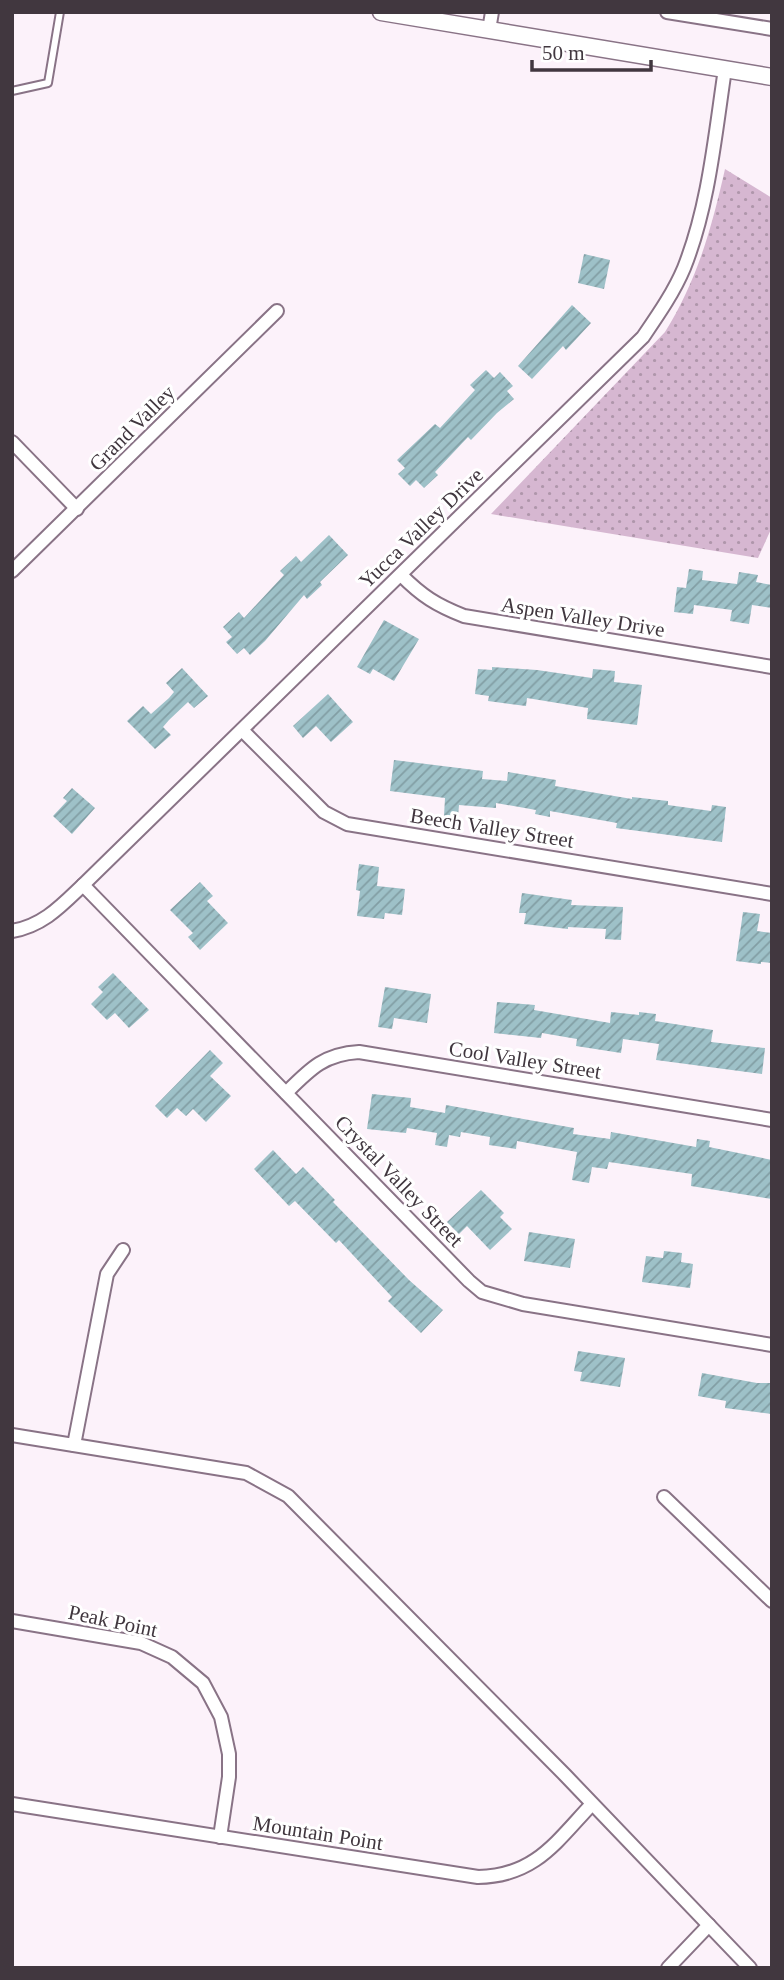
<svg xmlns="http://www.w3.org/2000/svg" width="784" height="1980" font-family="'Times New Roman',serif">
  <defs>
    <pattern id="green-dots" width="8" height="8" patternUnits="userSpaceOnUse" patternTransform="scale(1.75)"><rect width="8" height="8" fill="#d6b7d1"/><path d="M2 2h.1M6 6h.1" fill="none" stroke="#af96ab" stroke-width="1.8" stroke-linecap="round"/></pattern>
    <pattern id="building-hatch" width="6" height="6" patternUnits="userSpaceOnUse" patternTransform="scale(1.75)"><rect width="6" height="6" fill="#9ec1c8"/><path d="M-1 1l2-2M0 6l6-6M5 7l2-2" fill="none" stroke="#829ea4"/></pattern>
  </defs>
  <rect width="100%" height="100%" fill="#fcf2fa"/>
  <path fill="url(#green-dots)" d="M725,169L772,198V527L758,558L491,514L665,332C697,281 712,227 725,169Z"/>
  <g fill="url(#building-hatch)">
    <path d="M584,254L610,260L604,289L578,283Z"/>
    <path d="M572,305L591,323L566,350L563,346L532,379L518,366Z"/>
    <path d="M486,370L494,378L500,372L513,386L507,391L514,399L497,413L471,440L468,437L435,472L438,475L424,488L416,480L410,486L398,474L405,468L397,460L435,424L440,428L475,390L470,385Z"/>
    <path d="M329,535L348,555L320,582L322,585L307,599L304,595L265,641L250,655L244,648L237,654L226,642L232,637L223,627L239,612L244,618L284,575L280,571L296,556L301,562Z"/>
    <path d="M689,569L703,571L702,580L737,584L739,572L758,575L756,582L772,585V608L752,605L749,624L730,621L732,610L694,605L693,614L674,612L677,587L686,588Z"/>
    <path d="M384,620L419,639L394,681L373,669L370,674L357,667Z"/>
    <path d="M492,667L537,670L592,678L593,669L615,671L614,682L642,685L637,725L587,719L588,708L527,698L526,706L488,701L489,696L475,694L478,669L492,670Z"/>
    <path d="M182,668L208,696L194,708L188,702L169,720L163,727L171,735L155,749L127,721L143,706L151,714L169,698L174,692L166,683Z"/>
    <path d="M328,694L353,722L331,742L316,726L303,738L293,726Z"/>
    <path d="M394,760L483,771L482,779L507,781L508,772L556,780L555,786L632,799V797L668,801V805L711,811L712,805L726,807L722,842L616,828L617,823L550,811V817L535,814L536,810L496,803V808L459,805L458,817L444,816L445,798L390,791Z"/>
    <path d="M72,788L95,808L72,834L53,816L67,801L63,798Z"/>
    <path d="M359,864L379,867L377,886L405,889L402,915L385,913L384,919L357,916L360,891L356,890Z"/>
    <path d="M200,882L213,896L207,901L228,923L200,950L188,937L193,933L170,910Z"/>
    <path d="M522,893L572,900L571,905L623,907L621,940L605,939L606,929L568,927V929L524,924L526,913H519Z"/>
    <path d="M743,912L760,914L757,931L772,933V963L761,962V964L736,961Z"/>
    <path d="M113,973L149,1010L129,1028L115,1013L107,1020L91,1004L103,992L98,987Z"/>
    <path d="M385,987L431,994L427,1023L394,1018L392,1029L378,1027Z"/>
    <path d="M497,1002L535,1005L534,1010L610,1023L611,1012L639,1015V1012L656,1014L655,1021L713,1030L711,1042L765,1048L762,1074L656,1060L659,1044L623,1039L621,1053L576,1046L577,1039L542,1033L541,1038L494,1033Z"/>
    <path d="M210,1050L223,1063L210,1076L231,1096L206,1122L193,1109L186,1116L177,1108L167,1118L155,1106Z"/>
    <path d="M372,1094L411,1098L410,1107L445,1113L446,1105L574,1128L573,1134L610,1139L611,1132L696,1147L697,1139L710,1141L709,1147L772,1160V1199L691,1186L692,1174L609,1162L607,1169L592,1167L589,1183L572,1180L577,1152L517,1141L516,1149L489,1145L490,1137L461,1132L460,1137L449,1135L447,1147L435,1145L437,1133L407,1128L406,1133L367,1129Z"/>
    <path d="M273,1150L296,1174L303,1167L335,1200L333,1202L409,1280L443,1310L421,1333L388,1301L392,1297L339,1240L336,1243L295,1201L289,1206L254,1169Z"/>
    <path d="M481,1190L504,1213L500,1217L512,1229L490,1250L467,1226L459,1234L447,1222Z"/>
    <path d="M529,1232L575,1239L570,1268L524,1261Z"/>
    <path d="M664,1251L682,1253L681,1262L693,1264L690,1288L642,1282L646,1256L663,1258Z"/>
    <path d="M578,1351L625,1358L620,1387L580,1381L582,1372L574,1371Z"/>
    <path d="M702,1373L757,1383H772V1414L725,1408L726,1401L698,1396Z"/>
  </g>
  <g fill="none" stroke-linecap="round" stroke-linejoin="round">
    <defs>
      <path id="service" d="M12,91L48,83L60,12"/>
      <g id="minor">
        <path d="M667,12L772,29"/>
        <path d="M489,30L492,12"/>
        <path d="M12,442L77,509"/>
        <path d="M12,571L277,311"/>
        <path d="M401,575C422,596 436,605 464,616L772,667"/>
        <path d="M242,730L324,812L347,824L772,894"/>
        <path d="M83,885L469,1281L482,1292L523,1304L772,1345"/>
        <path d="M12,931C43,926 62,905 83,885L643,337C658,315 674,292 684,268C709,205 715,135 725,69"/>
        <path d="M286,1093C310,1069 324,1054 359,1052L772,1120"/>
        <path d="M12,1435L246,1473L288,1496L565,1775L750,1968"/>
        <path d="M74,1445L107,1274L123,1250"/>
        <path d="M664,1497L772,1601"/>
        <path d="M12,1621L141,1643L172,1657L203,1683L221,1717L229,1754V1777L220,1837"/>
        <path d="M12,1804L478,1877C535,1876 556,1842 592,1804"/>
        <path d="M668,1968L709,1925"/>
      </g>
      <path id="tertiary" d="M381,12L772,77"/>
    </defs>
    <use href="#service" stroke="#897386" stroke-width="10"/>
    <use href="#minor" stroke="#897386" stroke-width="16"/>
    <use href="#tertiary" stroke="#897386" stroke-width="19"/>
    <use href="#service" stroke="#fff" stroke-width="6"/>
    <use href="#minor" stroke="#fff" stroke-width="12"/>
    <use href="#tertiary" stroke="#fff" stroke-width="16"/>
  </g>
  <g text-anchor="middle" stroke-width="6" stroke-linejoin="round" paint-order="stroke">
    <g font-size="21" fill="#41373f" stroke="#fff">
      <text transform="translate(132 428) rotate(-45)" y="7">Grand Valley</text>
      <text transform="translate(421 528) rotate(-44)" y="7">Yucca Valley Drive</text>
      <text transform="translate(583 617) rotate(9)" y="7">Aspen Valley Drive</text>
      <text transform="translate(492 828) rotate(9)" y="7">Beech Valley Street</text>
      <text transform="translate(525 1060) rotate(9)" y="7">Cool Valley Street</text>
      <text transform="translate(399 1181) rotate(46)" y="7">Crystal Valley Street</text>
      <text transform="translate(113 1621) rotate(12)" y="7">Peak Point</text>
      <text transform="translate(318 1833) rotate(9)" y="7">Mountain Point</text>
    </g>
  </g>
  <rect width="784" height="1980" fill="none" stroke="#41373f" stroke-width="28"/>
  <path d="M532 60v10h119v-10" fill="none" stroke="#41373f" stroke-width="3.5"/>
  <text x="542" y="60" font-size="21" fill="#41373f" stroke="#ffffff" stroke-width="5" paint-order="stroke">50 m</text>
</svg>
